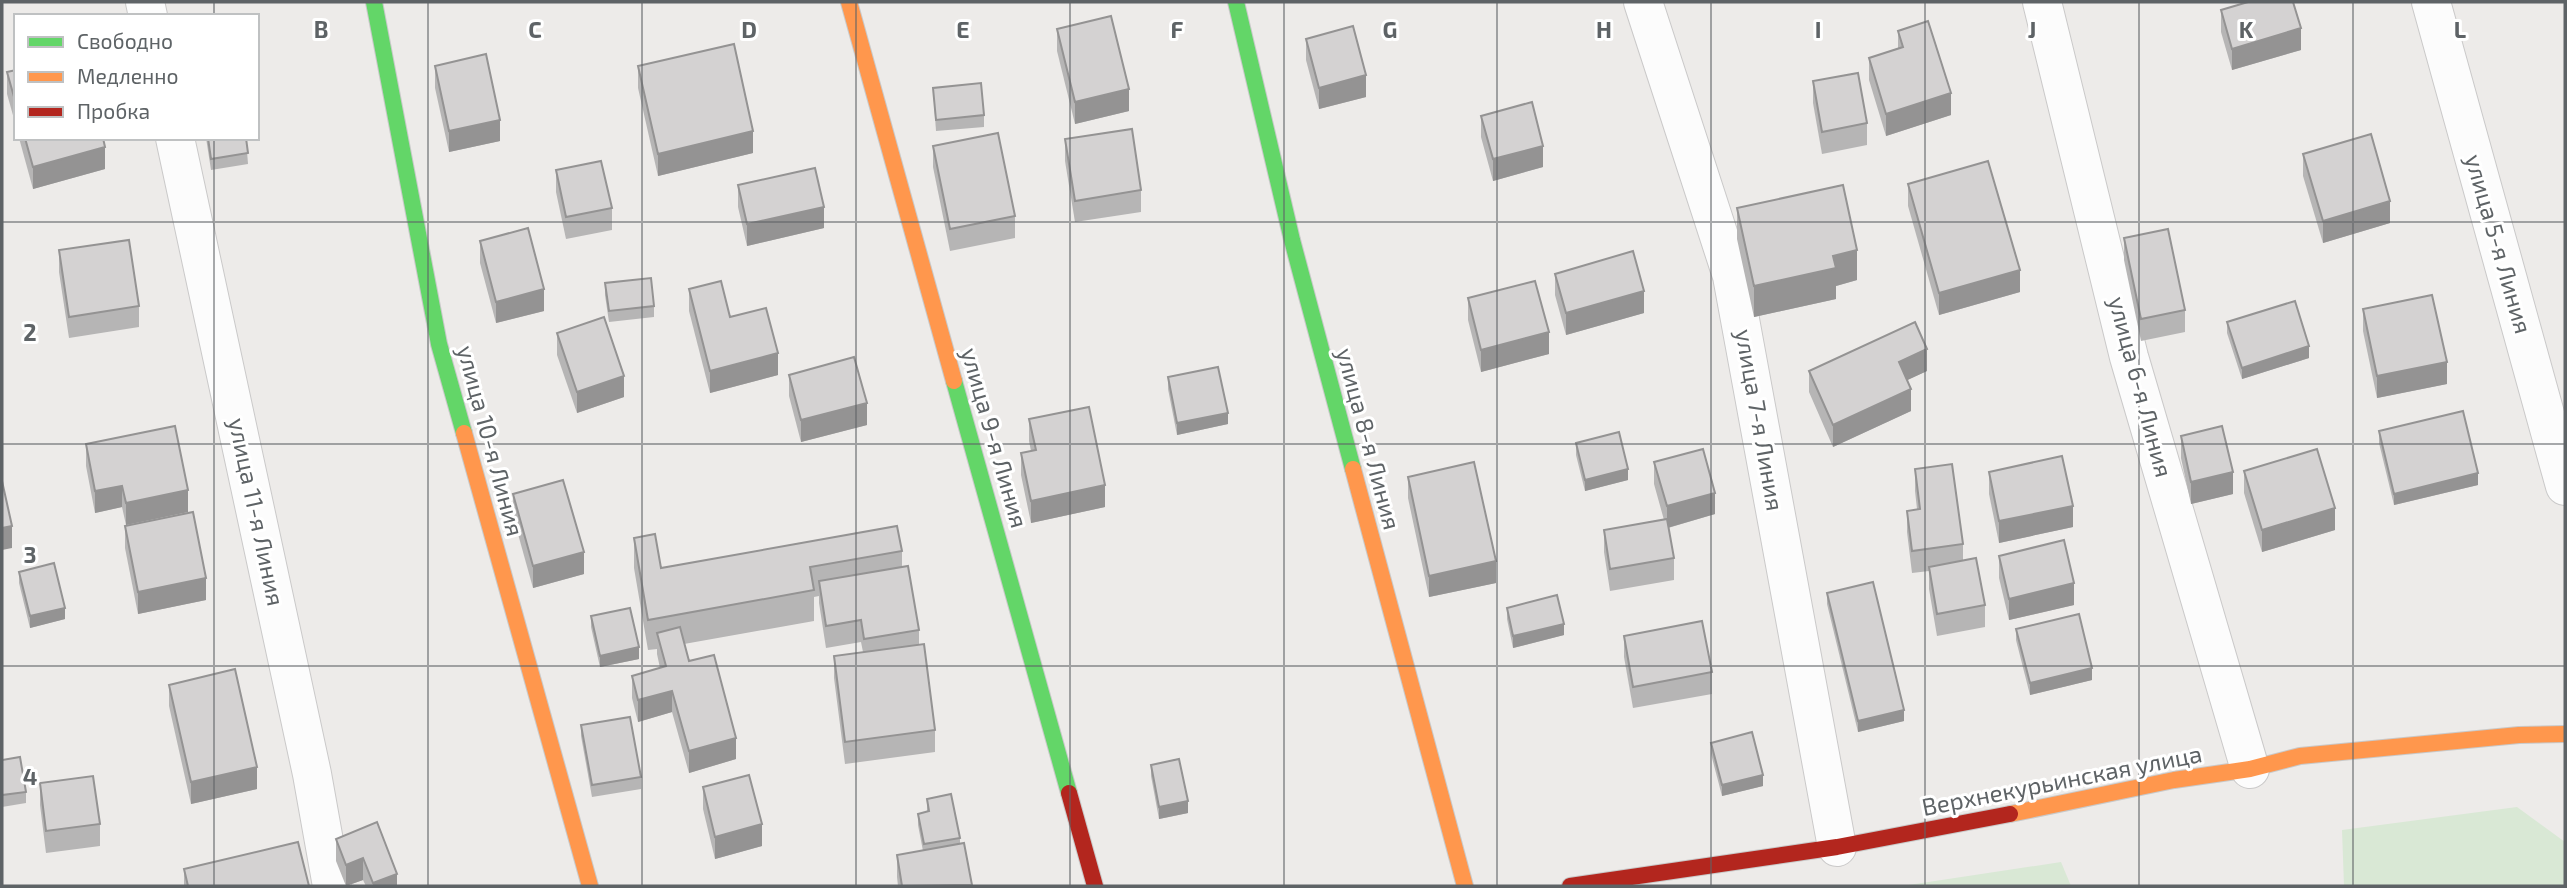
<svg xmlns="http://www.w3.org/2000/svg" width="2567" height="888" font-family="'Exo 2',sans-serif">
  <rect width="100%" height="100%" fill="#edebe9"/>
  <g fill="#d9e8d5">
    <path d="M2517,807L2565,842V886H2344L2342,830Z"/>
    <path d="M2061,862L2071,886H1902Z"/>
  </g>
  <g fill="none" stroke-linecap="round" stroke-linejoin="round">
    <defs>
      <g id="street">
        <path d="M145,2L148,16"/>
        <path d="M1643,2L1732,276L1837,847"/>
        <path d="M2042,2L2129,357L2250,769"/>
        <path d="M2431,2L2565,486"/>
        <path d="M175,138L312,774L332,886"/>
      </g>
      <g id="fast">
        <path d="M374,2L439,344L464,433"/>
        <path d="M1236,2L1292,240L1353,469"/>
        <path d="M954,381L1069,793"/>
      </g>
      <g id="slow">
        <path d="M849,2L954,381"/>
        <path d="M464,433L590,886"/>
        <path d="M1353,469L1465,886"/>
        <path d="M2010,814L2174,780L2250,769L2300,756L2519,735L2565,734"/>
      </g>
      <g id="jam">
        <path d="M1069,793L1095,886"/>
        <path d="M1570,886L1837,847L2010,814"/>
      </g>
    </defs>
    <use href="#street" stroke="#cac9c9" stroke-width="40"/>
    <use href="#fast" stroke="#c9c9c9" stroke-width="18"/>
    <use href="#slow" stroke="#c9c9c9" stroke-width="18"/>
    <use href="#jam" stroke="#c9c9c9" stroke-width="18"/>
    <use href="#street" stroke="#fcfcfc" stroke-width="38"/>
    <use href="#fast" stroke="#63d668" stroke-width="16"/>
    <use href="#slow" stroke="#ff974d" stroke-width="16"/>
    <use href="#jam" stroke="#b3261e" stroke-width="16"/>
  </g>
  <g fill="#b6b5b5">
    <path d="M2221,10L2301,50L2232,70L2221,32Z"/>
    <path d="M1057,29L1129,111L1075,124L1057,51Z"/>
    <path d="M1898,31L1951,115L1886,136L1869,80V58L1898,48Z"/>
    <path d="M1306,39L1366,97L1319,109L1306,60Z"/>
    <path d="M435,66L500,141L449,152L435,88Z"/>
    <path d="M638,66L753,153L658,176L638,88Z"/>
    <path d="M16,70V126L7,94V72Z"/>
    <path d="M1813,81L1867,123V145L1822,154L1813,103Z"/>
    <path d="M933,88L984,115V127L936,131Z"/>
    <path d="M1481,116L1543,167L1493,181L1481,137Z"/>
    <path d="M19,138H103L105,169L33,189Z"/>
    <path d="M206,138H246L248,164L211,170Z"/>
    <path d="M1065,139L1141,190V212L1075,222L1065,161Z"/>
    <path d="M933,146L1015,216V238L950,251L933,167Z"/>
    <path d="M2303,154L2390,223L2323,243L2303,176Z"/>
    <path d="M556,170L612,208V230L566,239L556,192Z"/>
    <path d="M1908,184L2020,292L1939,315L1908,206Z"/>
    <path d="M738,185L824,228L747,246L738,207Z"/>
    <path d="M1737,208L1857,280L1836,286V299L1754,317L1737,239Z"/>
    <path d="M2124,238L2185,310V332L2141,341L2124,260Z"/>
    <path d="M480,241L544,311L496,323L480,263Z"/>
    <path d="M59,250L139,306V327L69,338L59,272Z"/>
    <path d="M1555,274L1644,313L1566,335L1555,295Z"/>
    <path d="M605,283L654,306V317L609,322L605,295Z"/>
    <path d="M689,289L730,317L778,375L710,393L689,311Z"/>
    <path d="M1468,298L1549,354L1481,372L1468,320Z"/>
    <path d="M2363,309L2447,384L2377,398L2363,331Z"/>
    <path d="M2227,322L2309,358L2242,379L2227,333Z"/>
    <path d="M557,333L624,397L577,413L557,355Z"/>
    <path d="M1809,371H1927L1907,380L1911,411L1833,447L1809,392Z"/>
    <path d="M789,375L867,425L801,442L789,396Z"/>
    <path d="M1168,377L1228,424L1177,435L1168,389Z"/>
    <path d="M1029,419L1105,507L1031,523L1021,475V453L1031,451L1029,441Z"/>
    <path d="M2379,431L2478,485L2394,505L2379,443Z"/>
    <path d="M2181,436L2233,494L2191,504L2181,458Z"/>
    <path d="M1576,443L1628,480L1585,491L1576,455Z"/>
    <path d="M86,444L188,512L126,525L122,507L95,513L86,466Z"/>
    <path d="M1654,462L1715,514L1668,528L1674,558V580L1610,591L1604,552V530L1664,520L1654,484Z"/>
    <path d="M1915,469L1963,544V560L1985,605V627L1937,636L1929,589V571L1912,573L1907,532V511L1917,509L1915,491Z"/>
    <path d="M2244,471L2335,530L2262,552L2244,493Z"/>
    <path d="M1989,472L2073,527L1999,543L1989,494Z"/>
    <path d="M1408,477L1496,583L1429,597L1408,498Z"/>
    <path d="M513,494L584,574L533,588L513,516Z"/>
    <path d="M125,526L206,600L138,614L125,548Z"/>
    <path d="M634,538L661,568L902,551V567L919,630V645L935,730V752L845,764L834,678V656L863,652L861,642L826,648L819,603V596L814,597V621L684,644L689,661L736,759L689,773L672,712L638,722L632,698V676L660,668L657,654V649L648,650L634,568Z"/>
    <path d="M1999,556L2074,605L2009,620L1999,578Z"/>
    <path d="M19,572L65,619L30,628L19,583Z"/>
    <path d="M1827,593L1904,721L1858,732L1827,604Z"/>
    <path d="M1507,608L1564,635L1513,648L1507,619Z"/>
    <path d="M591,616L639,659L600,667L591,627Z"/>
    <path d="M2016,629L2092,680L2030,695L2016,640Z"/>
    <path d="M1624,636L1712,672V694L1633,708L1624,657Z"/>
    <path d="M169,685L257,789L191,804L169,706Z"/>
    <path d="M581,725L641,777V789L592,797L581,736Z"/>
    <path d="M1711,743L1763,786L1722,796L1711,754Z"/>
    <path d="M2,760L26,792V803L2,807Z"/>
    <path d="M1151,765L1188,813L1159,819L1151,776Z"/>
    <path d="M40,783L100,824V846L46,853L40,805Z"/>
    <path d="M703,787L762,846L715,859L703,809Z"/>
    <path d="M927,799L960,838V844L964,843L972,886H898L897,877V855L923,851L918,825V814L927,812Z"/>
    <path d="M336,839L397,886H366L363,880L346,886L336,861Z"/>
    <path d="M184,869L309,886H184Z"/>
  </g>
  <g fill="#949393">
    <path d="M2301,28V50L2232,70V49Z"/>
    <path d="M1366,75V97L1319,109V88Z"/>
    <path d="M1129,89V111L1075,124V102Z"/>
    <path d="M1951,93V115L1886,136V114Z"/>
    <path d="M500,120V141L449,152V131Z"/>
    <path d="M753,131V153L658,176V154Z"/>
    <path d="M1543,146V167L1493,181V159Z"/>
    <path d="M105,147V169L33,189V167Z"/>
    <path d="M2390,201V223L2323,243V221Z"/>
    <path d="M824,207V228L747,246V224Z"/>
    <path d="M1857,250V280L1836,286V299L1754,317V286L1833,256Z"/>
    <path d="M2020,270V292L1939,315V293Z"/>
    <path d="M544,289V311L496,323V302Z"/>
    <path d="M1644,291V313L1566,335V313Z"/>
    <path d="M1549,332V354L1481,372V350Z"/>
    <path d="M2309,346V358L2242,379V368Z"/>
    <path d="M1927,349V371L1899,384V362Z"/>
    <path d="M778,353V375L710,393V371Z"/>
    <path d="M2447,362V384L2377,398V376Z"/>
    <path d="M624,376V397L577,413V392Z"/>
    <path d="M1911,389V411L1833,447V425Z"/>
    <path d="M867,403V425L801,442V420Z"/>
    <path d="M1228,413V424L1177,435V423Z"/>
    <path d="M1628,469V480L1585,491V480Z"/>
    <path d="M2233,472V494L2191,504V482Z"/>
    <path d="M2478,473V485L2394,505V494Z"/>
    <path d="M1105,485V507L1031,523V501Z"/>
    <path d="M122,486V507L95,513V491Z"/>
    <path d="M188,490V512L126,525V503Z"/>
    <path d="M1715,493V514L1667,528V506Z"/>
    <path d="M2073,506V527L1999,543V521Z"/>
    <path d="M2335,508V530L2262,552V530Z"/>
    <path d="M12,526V548L2,550V528Z"/>
    <path d="M584,552V574L533,588V566Z"/>
    <path d="M1496,561V583L1429,597V576Z"/>
    <path d="M206,578V600L138,614V592Z"/>
    <path d="M2074,583V605L2009,620V599Z"/>
    <path d="M65,608V619L30,628V616Z"/>
    <path d="M1564,624V635L1513,648V636Z"/>
    <path d="M639,647V659L600,667V656Z"/>
    <path d="M2092,668V680L2030,695V683Z"/>
    <path d="M672,691V712L638,722V700Z"/>
    <path d="M1904,710V721L1858,732V721Z"/>
    <path d="M736,738V759L689,773V751Z"/>
    <path d="M257,767V789L191,804V782Z"/>
    <path d="M1763,775V786L1722,796V785Z"/>
    <path d="M1188,801V813L1159,819V807Z"/>
    <path d="M762,824V846L715,859V837Z"/>
    <path d="M363,858V880L346,886V865Z"/>
    <path d="M397,874V886H373V883Z"/>
  </g>
  <g fill="#d4d2d2" stroke="#949393" stroke-width="2">
    <path d="M2248,2H2293L2301,28L2232,49L2221,10Z"/>
    <path d="M1111,16L1129,89L1075,102L1057,29Z"/>
    <path d="M1928,21L1951,93L1886,114L1869,58L1903,47L1898,31Z"/>
    <path d="M1353,26L1366,75L1319,88L1306,39Z"/>
    <path d="M734,44L753,131L658,154L638,66Z"/>
    <path d="M486,54L500,120L449,131L435,66Z"/>
    <path d="M16,70V104L7,72Z"/>
    <path d="M1858,73L1867,123L1822,132L1813,81Z"/>
    <path d="M981,83L984,115L936,120L933,88Z"/>
    <path d="M1532,102L1543,146L1493,159L1481,116Z"/>
    <path d="M1132,129L1141,190L1075,201L1065,139Z"/>
    <path d="M998,133L1015,216L950,229L933,146Z"/>
    <path d="M2371,134L2390,201L2323,221L2303,154Z"/>
    <path d="M25,138H103L105,147L33,167Z"/>
    <path d="M208,138H246L248,153L211,159Z"/>
    <path d="M601,161L612,208L566,217L556,170Z"/>
    <path d="M1988,161L2020,270L1939,293L1908,184Z"/>
    <path d="M815,168L824,207L747,224L738,185Z"/>
    <path d="M1843,185L1857,250L1833,256L1836,268L1754,286L1737,208Z"/>
    <path d="M528,228L544,289L496,302L480,241Z"/>
    <path d="M2168,229L2185,310L2141,319L2124,238Z"/>
    <path d="M129,240L139,306L69,317L59,250Z"/>
    <path d="M1633,251L1644,291L1566,313L1555,274Z"/>
    <path d="M651,278L654,306L609,311L605,283Z"/>
    <path d="M721,281L730,317L766,308L778,353L710,371L689,289Z"/>
    <path d="M1535,281L1549,332L1481,350L1468,298Z"/>
    <path d="M2432,295L2447,362L2377,376L2363,309Z"/>
    <path d="M2295,301L2309,346L2242,368L2227,322Z"/>
    <path d="M604,317L624,376L577,392L557,333Z"/>
    <path d="M1915,322L1927,349L1899,362L1911,389L1833,425L1809,371Z"/>
    <path d="M854,357L867,403L801,420L789,375Z"/>
    <path d="M1218,367L1228,413L1177,423L1168,377Z"/>
    <path d="M1089,407L1105,485L1031,501L1021,453L1036,450L1029,419Z"/>
    <path d="M2463,411L2478,473L2394,494L2379,431Z"/>
    <path d="M175,426L188,490L126,503L122,486L95,491L86,444Z"/>
    <path d="M2222,426L2233,472L2191,482L2181,436Z"/>
    <path d="M1619,432L1628,469L1585,480L1576,443Z"/>
    <path d="M1703,449L1715,493L1667,506L1654,462Z"/>
    <path d="M2317,449L2335,508L2262,530L2244,471Z"/>
    <path d="M2062,456L2073,506L1999,521L1989,472Z"/>
    <path d="M1474,462L1496,561L1429,576L1408,477Z"/>
    <path d="M1952,464L1963,544L1912,551L1907,511L1920,509L1915,469Z"/>
    <path d="M563,480L584,552L533,566L513,494Z"/>
    <path d="M2,481L12,526L2,528Z"/>
    <path d="M193,512L206,578L138,592L125,526Z"/>
    <path d="M1667,519L1674,558L1610,569L1604,530Z"/>
    <path d="M897,526L902,551L810,567L814,590L648,620L634,538L655,534L661,568Z"/>
    <path d="M2064,540L2074,583L2009,599L1999,556Z"/>
    <path d="M1976,558L1985,605L1937,614L1929,567Z"/>
    <path d="M54,563L65,608L30,616L19,572Z"/>
    <path d="M908,566L919,630L864,639L861,620L826,626L819,581Z"/>
    <path d="M1873,582L1904,710L1858,721L1827,593Z"/>
    <path d="M1557,595L1564,624L1513,636L1507,608Z"/>
    <path d="M630,608L639,647L600,656L591,616Z"/>
    <path d="M2079,614L2092,668L2030,683L2016,629Z"/>
    <path d="M1702,621L1712,672L1633,687L1624,636Z"/>
    <path d="M680,627L689,661L714,655L736,738L689,751L672,691L638,700L632,676L666,666L657,633Z"/>
    <path d="M924,644L935,730L845,742L834,656Z"/>
    <path d="M235,669L257,767L191,782L169,685Z"/>
    <path d="M630,717L641,777L592,785L581,725Z"/>
    <path d="M1752,732L1763,775L1722,785L1711,743Z"/>
    <path d="M20,757L26,792L2,795V760Z"/>
    <path d="M1179,759L1188,801L1159,807L1151,765Z"/>
    <path d="M749,775L762,824L715,837L703,787Z"/>
    <path d="M93,776L100,824L46,831L40,783Z"/>
    <path d="M951,794L960,838L924,844L918,814L929,811L927,799Z"/>
    <path d="M377,822L397,874L373,883L363,858L346,865L336,839Z"/>
    <path d="M298,842L309,886H188L184,869Z"/>
    <path d="M964,843L972,885L902,886L897,855Z"/>
  </g>
  <path fill="none" stroke="#5e6366" stroke-width="2" stroke-opacity="0.55" d="M214,2V16M428,2V886M642,2V886M856,2V886M1070,2V886M1284,2V886M1497,2V886M1711,2V886M1925,2V886M2139,2V886M2353,2V886M214,138V886M2,222H2565M2,444H2565M2,666H2565"/>
  <g text-anchor="middle" stroke-width="6" stroke-linejoin="round" paint-order="stroke">
    <g font-size="24" fill="#5e6366" stroke="#fff">
      <text transform="translate(2498 244) rotate(74)" y="8">улица 5-я Линия</text>
      <text transform="translate(2140 387) rotate(75)" y="8">улица 6-я Линия</text>
      <text transform="translate(1759 420) rotate(80)" y="8">улица 7-я Линия</text>
      <text transform="translate(994 438) rotate(74)" y="8">улица 9-я Линия</text>
      <text transform="translate(1368 439) rotate(75)" y="8">улица 8-я Линия</text>
      <text transform="translate(490 441) rotate(75)" y="8">улица 10-я Линия</text>
      <text transform="translate(256 512) rotate(78)" y="8">улица 11-я Линия</text>
      <text transform="translate(2062 781) rotate(-11)" y="8">Верхнекурьинская улица</text>
    </g>
  </g>
  <g font-size="23" text-anchor="middle" font-weight="bold" fill="#5e6366" stroke="#fff" stroke-width="6" stroke-linejoin="round" paint-order="stroke">
    <text x="321" y="38">B</text>
    <text x="535" y="38">C</text>
    <text x="749" y="38">D</text>
    <text x="963" y="38">E</text>
    <text x="1177" y="38">F</text>
    <text x="1390" y="38">G</text>
    <text x="1604" y="38">H</text>
    <text x="1818" y="38">I</text>
    <text x="2032" y="38">J</text>
    <text x="2246" y="38">K</text>
    <text x="2460" y="38">L</text>
    <text x="30" y="341">2</text>
    <text x="30" y="563">3</text>
    <text x="30" y="785">4</text>
  </g>
  <rect width="2567" height="888" fill="none" stroke="#5e6366" stroke-width="7"/>
  <rect x="14" y="14" width="245" height="126" fill="#ffffff" stroke="#bfc1c2" stroke-width="2"/>
  <rect x="28" y="37" width="35" height="10" fill="#63d668" stroke="#bfc1c2" stroke-width="2"/>
  <text x="77" y="49" font-size="21" fill="#5e6366">Свободно</text>
  <rect x="28" y="72" width="35" height="10" fill="#ff974d" stroke="#bfc1c2" stroke-width="2"/>
  <text x="77" y="84" font-size="21" fill="#5e6366">Медленно</text>
  <rect x="28" y="107" width="35" height="10" fill="#b3261e" stroke="#bfc1c2" stroke-width="2"/>
  <text x="77" y="119" font-size="21" fill="#5e6366">Пробка</text>
</svg>
